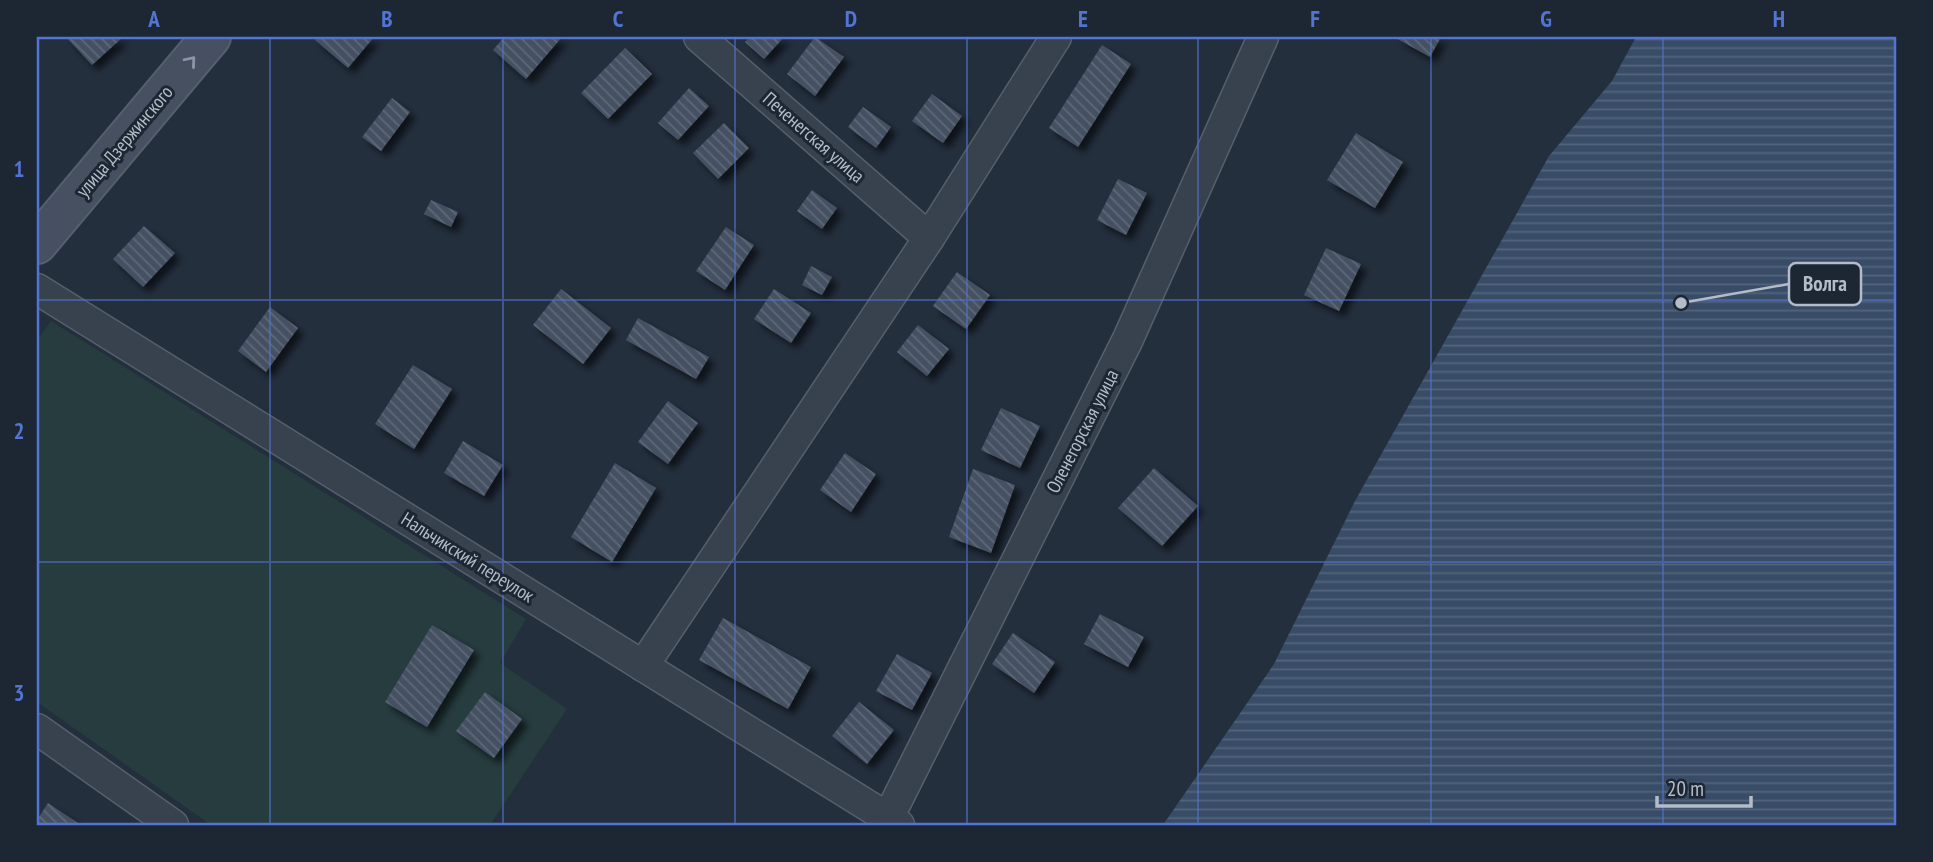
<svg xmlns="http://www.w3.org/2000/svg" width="1933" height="862" font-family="'PT Sans Narrow',sans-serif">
  <defs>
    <pattern id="water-rules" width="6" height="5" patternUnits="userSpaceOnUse" patternTransform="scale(1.75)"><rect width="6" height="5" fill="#394c67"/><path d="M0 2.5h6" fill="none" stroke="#53647b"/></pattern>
    <pattern id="building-back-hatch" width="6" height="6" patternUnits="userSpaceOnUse" patternTransform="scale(1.75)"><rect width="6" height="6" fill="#455162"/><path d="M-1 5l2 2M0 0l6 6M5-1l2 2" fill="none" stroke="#5d6877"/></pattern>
    <filter id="shadow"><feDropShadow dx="6" dy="6" stdDeviation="3.5" flood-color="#0009"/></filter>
  </defs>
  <rect width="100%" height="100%" fill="#242f3e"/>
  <path fill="#263c3f" d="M51,321L526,619L500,663L567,709L490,825H211L37,702V340Z"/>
  <path fill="url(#water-rules)" d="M1636,37H1896V825H1163L1274,664L1355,501L1549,156L1612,81Z"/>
  <g fill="url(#building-back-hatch)" filter="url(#shadow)">
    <path d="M66,37H123L92,65Z"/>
    <path d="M317,37H374L348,68L315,40Z"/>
    <path d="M504,37H562L526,79L493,50Z"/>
    <path d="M750,37H784L764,59L745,42Z"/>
    <path d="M815,37L844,57L815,96L787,74Z"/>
    <path d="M1394,37H1441L1430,57Z"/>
    <path d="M1102,45L1131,64L1078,147L1049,128Z"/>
    <path d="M625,48L652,74L608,119L581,93Z"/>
    <path d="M689,88L709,106L678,140L658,123Z"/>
    <path d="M932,94L962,116L943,143L912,121Z"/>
    <path d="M392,98L410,112L381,151L362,137Z"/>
    <path d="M863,107L891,127L876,148L848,127Z"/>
    <path d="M724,123L749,148L718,179L693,153Z"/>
    <path d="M1356,133L1403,162L1375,208L1327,180Z"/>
    <path d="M1118,179L1147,193L1126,235L1097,220Z"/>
    <path d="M812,190L837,208L822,229L797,211Z"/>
    <path d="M431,200L458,212L451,227L424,214Z"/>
    <path d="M144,226L175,253L143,287L113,259Z"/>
    <path d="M726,227L754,245L725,290L696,271Z"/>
    <path d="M1326,248L1361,264L1339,311L1304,295Z"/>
    <path d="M811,266L832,277L822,295L802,285Z"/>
    <path d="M957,272L990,295L966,329L933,306Z"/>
    <path d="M561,289L611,328L583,364L533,325Z"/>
    <path d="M774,289L811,313L791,343L754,319Z"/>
    <path d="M270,307L298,328L266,372L238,351Z"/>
    <path d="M638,318L709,357L696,379L626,340Z"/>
    <path d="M918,325L949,349L927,376L897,352Z"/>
    <path d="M413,365L452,389L414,449L375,424Z"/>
    <path d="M668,401L698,423L668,464L638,442Z"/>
    <path d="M1001,408L1040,426L1020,468L981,450Z"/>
    <path d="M463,441L503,465L484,496L444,473Z"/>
    <path d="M845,453L876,474L851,512L820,490Z"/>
    <path d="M615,463L656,488L612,562L571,537Z"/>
    <path d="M1154,468L1198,506L1162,546L1118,508Z"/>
    <path d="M973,469L1015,485L991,553L949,537Z"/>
    <path d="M1100,614L1144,637L1128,667L1084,644Z"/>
    <path d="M723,618L811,667L788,709L699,660Z"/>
    <path d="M432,625L474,650L427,727L385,702Z"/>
    <path d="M1013,633L1055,662L1034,693L992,664Z"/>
    <path d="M897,654L932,673L912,710L876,691Z"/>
    <path d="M485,692L522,719L494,758L456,731Z"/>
    <path d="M859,702L894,730L867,764L832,736Z"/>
    <path d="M48,803L78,823L77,825H37V820Z"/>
  </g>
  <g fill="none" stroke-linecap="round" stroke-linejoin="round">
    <defs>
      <g id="street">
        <path d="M699,37L929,238"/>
        <path d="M37,289L899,825"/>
        <path d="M643,666L929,238L1056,37"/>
        <path d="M37,729L173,825"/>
        <path d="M888,818L1128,339L1263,37"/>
      </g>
      <path id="secondary" d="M37,244L211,37"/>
    </defs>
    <use href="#street" stroke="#565f6c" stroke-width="33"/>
    <use href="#secondary" stroke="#565f6c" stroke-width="42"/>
    <use href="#street" stroke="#38414e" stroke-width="30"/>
    <use href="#secondary" stroke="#465061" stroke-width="38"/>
  </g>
  <defs><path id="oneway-chevron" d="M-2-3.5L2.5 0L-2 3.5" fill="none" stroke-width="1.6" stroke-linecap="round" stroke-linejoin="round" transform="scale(1.75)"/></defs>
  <use stroke="#8e96a5" href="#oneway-chevron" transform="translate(191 61) rotate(-50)"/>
  <path fill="none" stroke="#5274d3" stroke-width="2" stroke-opacity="0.55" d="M270,37V825M503,37V825M735,37V825M967,37V825M1198,37V825M1431,37V825M1663,37V825M37,300H1896M37,562H1896"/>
  <g text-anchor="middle" stroke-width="6" stroke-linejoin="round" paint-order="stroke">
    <g font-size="19" fill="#b4bcc9" stroke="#1d2633">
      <text transform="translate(814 137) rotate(41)" y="7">Печенегская улица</text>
      <text transform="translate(124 141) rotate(-50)" y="7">улица Дзержинского</text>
      <text transform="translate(1082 431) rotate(-63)" y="7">Оленегорская улица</text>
      <text transform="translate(468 557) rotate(32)" y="7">Нальчикский переулок</text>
    </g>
  </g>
  <path fill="none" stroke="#b4bcc9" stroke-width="2.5" d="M1681 303L1789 284"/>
  <circle fill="#b4bcc9" stroke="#1d2633" stroke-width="2.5" cx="1681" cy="303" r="7"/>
  <rect fill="#1d2633" stroke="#b4bcc9" stroke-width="2.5" x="1789" y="263" width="72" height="42" rx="7"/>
  <g font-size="21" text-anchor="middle" font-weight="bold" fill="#b4bcc9">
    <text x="1825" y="291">Волга</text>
  </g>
  <rect width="1933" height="862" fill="none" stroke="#1d2633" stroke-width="77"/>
  <path d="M1657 796v10h94v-10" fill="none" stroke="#b4bcc9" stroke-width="3.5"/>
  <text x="1667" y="796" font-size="21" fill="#b4bcc9" stroke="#1d2633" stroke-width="5" paint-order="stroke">20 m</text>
  <rect x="38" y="38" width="1857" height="786" fill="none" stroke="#5274d3" stroke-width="2.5"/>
  <g font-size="23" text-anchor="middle" font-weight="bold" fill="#5274d3">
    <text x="154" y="27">A</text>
    <text x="387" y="27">B</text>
    <text x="618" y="27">C</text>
    <text x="851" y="27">D</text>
    <text x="1083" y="27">E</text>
    <text x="1315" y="27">F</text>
    <text x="1546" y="27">G</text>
    <text x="1779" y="27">H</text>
    <text x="19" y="177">1</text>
    <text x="19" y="439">2</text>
    <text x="19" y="701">3</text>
  </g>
</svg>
